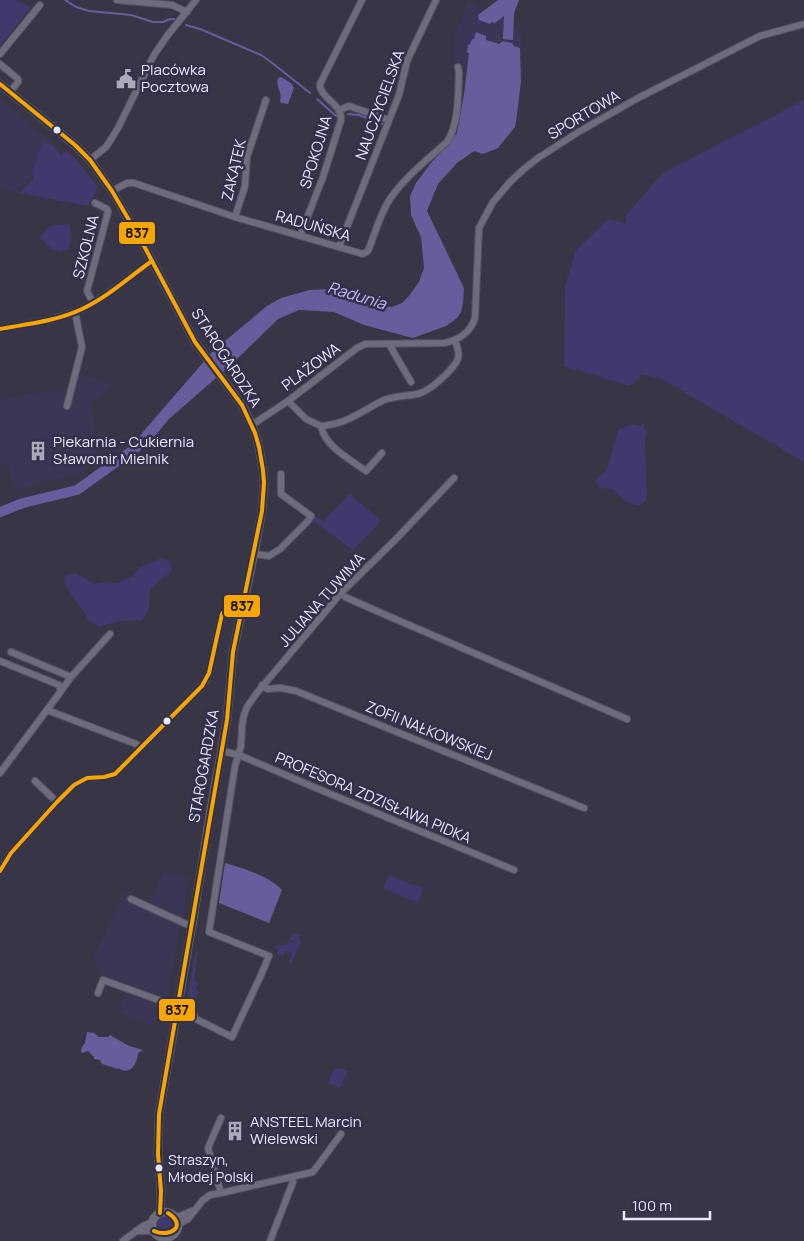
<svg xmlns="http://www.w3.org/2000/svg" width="804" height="1241" font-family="Manrope,sans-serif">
  <rect width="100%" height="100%" fill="#383646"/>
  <g fill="#3a3656">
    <path d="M468,2L483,11L478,15L479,20L490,24L491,22L504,16L513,40L514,29L521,31V45L520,48L514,46L512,43L503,41L499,44L485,40L474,39L469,53L467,67L454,66V38Z"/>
    <path d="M0,100L59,148L17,192L0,188Z"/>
    <path d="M78,374L113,384L111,389L103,395L98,397L91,401L99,460L83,471L14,491L8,464H0V399L37,393V391L66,389L69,391Z"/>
    <path d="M165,870L189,879L167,1000L163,1013L151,1025L119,1012L128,986L101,975L93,958L123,893L149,905Z"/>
  </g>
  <g fill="#41386e">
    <path d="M0,0H15L31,7L0,46Z"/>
    <path d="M804,100V462L660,378L640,374V378L629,386L564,366L565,286L576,250L608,219L626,223V215L663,173Z"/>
    <path d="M45,143L53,146L61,156L64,150L75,158L98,187L88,206L20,193L33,179V169L38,158L36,154L43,148V144Z"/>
    <path d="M69,224L72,237L69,248L60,252L49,247L40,237L49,226Z"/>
    <path d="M644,423V428L645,429L647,433L645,441L647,493L646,501L641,505H635L625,501L612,489L600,488L595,481L607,470L618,430L632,424L641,426V424Z"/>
    <path d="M350,494L381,521L353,550L312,520L315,516L323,521Z"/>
    <path d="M161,558L170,561L172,571L150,589L149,609L142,621C128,619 113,622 99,627L89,620L64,583L65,576L76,573L94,584L103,582L118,583L134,575L141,567Z"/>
    <path d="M389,875L423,889L418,903L383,888Z"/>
    <path d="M294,933L300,935L299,940L301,941L291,964L289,962L292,953L286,951L283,956L280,955H277L278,950L274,948C278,944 285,947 289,941L296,944V943L289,940L292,934Z"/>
    <path d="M196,952H198L194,980L198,986H196V990L199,991L196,998L189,1000L188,995L195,954Z"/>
    <path d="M334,1069H343L348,1071L340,1088L328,1083Z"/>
    <circle cx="165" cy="1224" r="8"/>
  </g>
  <g fill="#665e9c">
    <path d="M498,0H519L514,13L513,40L503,39L504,16L495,23L491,22L490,24L479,20L478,15Z"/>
    <path d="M476,32L486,36V40L499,44L503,41L512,43L514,46L520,48L521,81L517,115L515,127L498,148L483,154L474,151L457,163L438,184L427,211L464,288L463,303L461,312L457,318L446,326L413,338L364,325L334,312L299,310L278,319L232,364L169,419L150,442L120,462L143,432L213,351L267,306L281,298L310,290L330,289L346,293L364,302L373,306L392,307L402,303L409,296L419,282L424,268L421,237L411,215L410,196L416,183L431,163L457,133L464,94L469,53H467L468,45L470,44L472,39H474Z"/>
    <path d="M281,77L291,83L294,88L288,104L281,103L280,101C283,93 275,86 278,78Z"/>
    <path d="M225,863C245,869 267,875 282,890L269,923L219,903Z"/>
    <path d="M87,1032L94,1033L99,1037H108L110,1035L129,1046L143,1050L138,1053C137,1064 131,1076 118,1068V1069L102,1064L100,1060L94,1059V1057L88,1051L82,1053L81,1051L82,1047L85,1043Z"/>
  </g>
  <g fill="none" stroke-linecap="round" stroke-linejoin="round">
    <g stroke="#665e9c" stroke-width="2">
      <path d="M65,0L76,7L89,11L131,15L153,22H163L170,19H174"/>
      <path d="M186,25L200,29L261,55L271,62L310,93"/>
      <path d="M317,99L336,116"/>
      <path d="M348,114L359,115L383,124"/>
    </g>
    <path stroke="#665e9c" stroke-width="10" d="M0,512L23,503L77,490L137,447"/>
    <defs>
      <g id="minor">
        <path d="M117,0L172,5L187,12"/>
        <path d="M0,54L40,5"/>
        <path d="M0,64L18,79V82L10,92"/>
        <path d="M340,110L349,106L389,120"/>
        <path d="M90,160L106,147L110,141L118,128L154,55L167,36L196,0"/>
        <path d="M112,191L127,183H134L235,217L363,254L368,251C374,236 379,218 387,204C398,183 429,158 447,142C459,124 458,94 459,73L458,67"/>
        <path d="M235,217L245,186L247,157L266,100"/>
        <path d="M300,236L323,177L341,120C342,103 320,99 320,84L362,0"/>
        <path d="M339,247L399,95L407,61L436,0"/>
        <path d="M93,303L87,291L108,212L107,209L95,203"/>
        <path d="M0,329C26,324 58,320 82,309C107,297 129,277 152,261"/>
        <path d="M389,344L411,382"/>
        <path d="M288,401L306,419L321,426C325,447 350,459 366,471L382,453"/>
        <path d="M67,406L82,347L75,312"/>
        <path d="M252,425L288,401L357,348L365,344L445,343C460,339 470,333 475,318L479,228L493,202L510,182L524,169L538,158L580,131L638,98L760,36L804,24"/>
        <path d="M321,426C348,424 361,411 384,400C395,396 407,396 418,394C430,391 453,370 458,359C460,352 457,347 455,341"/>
        <path d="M254,554L269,556L280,549L308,521L311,516L281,494V474"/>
        <path d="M341,593L345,597L379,612L627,719"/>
        <path d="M11,652L71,677L61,691"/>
        <path d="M0,661L59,685L61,691L0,773"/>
        <path d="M71,677L110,634"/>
        <path d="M262,685L267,689L281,688L296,691L584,808"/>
        <path d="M47,710L136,744L141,747"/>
        <path d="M222,751L239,755L316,788L514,870"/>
        <path d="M35,781L57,802"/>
        <path d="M0,871L11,853L57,802L74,785L87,778L104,777L115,774L202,686L206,680L209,673L222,614C229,603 230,603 243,606"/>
        <path d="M131,899L186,924L192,925"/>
        <path d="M98,993L103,980L167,1003L190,1006L196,1019L232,1037L261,975L269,956L209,932L235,766L241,746L242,726L244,715L247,707L256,694L341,593L398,537L454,478"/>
        <path d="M221,1193L313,1172L341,1134"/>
        <path d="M175,1218L192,1211"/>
        <path d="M177,1225L188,1219L203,1200L210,1195L221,1193L208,1148L221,1118"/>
        <path d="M136,1231H154"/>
        <path d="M123,1241L143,1226L152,1222"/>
        <path d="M270,1241L293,1182L292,1177"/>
      </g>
      <g id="major">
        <path d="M0,84L75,145L90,160L112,191L143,244L195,342L242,405L252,425L255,433L259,447L263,470L264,483L262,511L254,554L233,652L227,720L210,814L194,914L159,1114L158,1154L161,1191L160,1213"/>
        <circle cx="165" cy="1225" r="13"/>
      </g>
    </defs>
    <use href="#minor" stroke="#555461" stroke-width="8"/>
    <use href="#major" stroke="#555461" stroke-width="9"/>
    <use href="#minor" stroke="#6e6c7c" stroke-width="6"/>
    <use href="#major" stroke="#6d6c7b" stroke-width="8"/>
    <defs>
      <g id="bus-1">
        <path d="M0,84L75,145L90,160L112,191L143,244L195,342L242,405L255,433L259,447L263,470L264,483L262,511L233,652L227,720L159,1114L158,1154L161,1191L160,1213"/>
        <path d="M0,329C27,324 57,321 82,309C108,297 129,277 152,261"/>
        <path d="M0,871L11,853L57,802L74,785L87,778L104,777L115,774L202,686L209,673L222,614L226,608L230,605L243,606"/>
        <path d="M154,1231C170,1238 188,1226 168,1213"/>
      </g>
    </defs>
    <use href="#bus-1" stroke="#33304c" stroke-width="8"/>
    <use href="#bus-1" stroke="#f7a600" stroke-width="4"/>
  </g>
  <defs>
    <symbol id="civic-bare" viewBox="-9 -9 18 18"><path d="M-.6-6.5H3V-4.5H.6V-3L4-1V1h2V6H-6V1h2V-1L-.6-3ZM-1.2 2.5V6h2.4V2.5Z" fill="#abaabb" stroke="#33304c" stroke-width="2.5" paint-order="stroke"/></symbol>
    <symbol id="building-bare" viewBox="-9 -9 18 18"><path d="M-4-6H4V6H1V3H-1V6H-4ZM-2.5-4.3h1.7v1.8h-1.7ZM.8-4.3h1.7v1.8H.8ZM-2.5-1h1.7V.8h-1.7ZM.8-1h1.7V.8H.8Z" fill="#abaabb" stroke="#33304c" stroke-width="2.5" paint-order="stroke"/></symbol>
  </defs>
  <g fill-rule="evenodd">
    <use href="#civic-bare" x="112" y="65" width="28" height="28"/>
    <use href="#building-bare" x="24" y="437" width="28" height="28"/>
    <use href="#building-bare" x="221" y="1117" width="28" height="28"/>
  </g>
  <g fill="#e9e9fa" stroke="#33304c" stroke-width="2">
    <circle cx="57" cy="130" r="4.5"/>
    <circle cx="167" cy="721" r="4.5"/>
    <circle cx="159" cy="1168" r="4.5"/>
  </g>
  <g text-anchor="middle" stroke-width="5" stroke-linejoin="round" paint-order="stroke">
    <g font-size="14" fill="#e9e9fa" stroke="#33304c" text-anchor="start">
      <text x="168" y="1165">Straszyn,<tspan x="168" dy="17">Młodej Polski</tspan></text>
    </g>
    <g font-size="15" fill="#e9e9fa" stroke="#33304c" text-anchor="start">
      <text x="141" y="75">Placówka<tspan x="141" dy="17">Pocztowa</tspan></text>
      <text x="53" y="447">Piekarnia - Cukiernia<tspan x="53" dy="17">Sławomir Mielnik</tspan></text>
      <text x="250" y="1127">ANSTEEL Marcin<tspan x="250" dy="17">Wielewski</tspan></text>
    </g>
    <g font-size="15" fill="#e9e9fa" stroke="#33304c">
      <text transform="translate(380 105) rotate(-70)" y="5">NAUCZYCIELSKA</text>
      <text transform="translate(584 115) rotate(-31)" y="5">SPORTOWA</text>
      <text transform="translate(316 152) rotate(-73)" y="5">SPOKOJNA</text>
      <text transform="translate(234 170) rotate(-77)" y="5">ZAKĄTEK</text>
      <text transform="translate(313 226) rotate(16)" y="5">RADUŃSKA</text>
      <text transform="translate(86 247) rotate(-76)" y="5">SZKOLNA</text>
      <text transform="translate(226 358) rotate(57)" y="5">STAROGARDZKA</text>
      <text transform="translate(311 367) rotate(-37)" y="5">PLAŻOWA</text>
      <text transform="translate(322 600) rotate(-48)" y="5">JULIANA TUWIMA</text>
      <text transform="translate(429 731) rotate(22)" y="5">ZOFII NAŁKOWSKIEJ</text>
      <text transform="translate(204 766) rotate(-80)" y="5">STAROGARDZKA</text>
      <text transform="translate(373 798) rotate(23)" y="5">PROFESORA ZDZISŁAWA PIDKA</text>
    </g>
    <g font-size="16" font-style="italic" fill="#c0bbf4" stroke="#33304c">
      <text transform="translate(357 295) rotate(17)" y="6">Radunia</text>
    </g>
  </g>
  <g stroke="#33304c" stroke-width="2">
    <rect x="118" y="221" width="38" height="24" rx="5" fill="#f7a600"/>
    <rect x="223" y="594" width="38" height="24" rx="5" fill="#f7a600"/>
    <rect x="158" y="998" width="38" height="24" rx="5" fill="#f7a600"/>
  </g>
  <g font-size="14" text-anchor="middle" font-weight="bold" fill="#111">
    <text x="137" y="238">837</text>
    <text x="242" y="611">837</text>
    <text x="177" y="1015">837</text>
  </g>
  <path d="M624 1211v8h86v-8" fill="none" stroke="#e9e9fa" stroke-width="2.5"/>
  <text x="632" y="1211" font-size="15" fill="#e9e9fa" stroke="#33304c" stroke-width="4" paint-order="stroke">100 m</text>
</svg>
